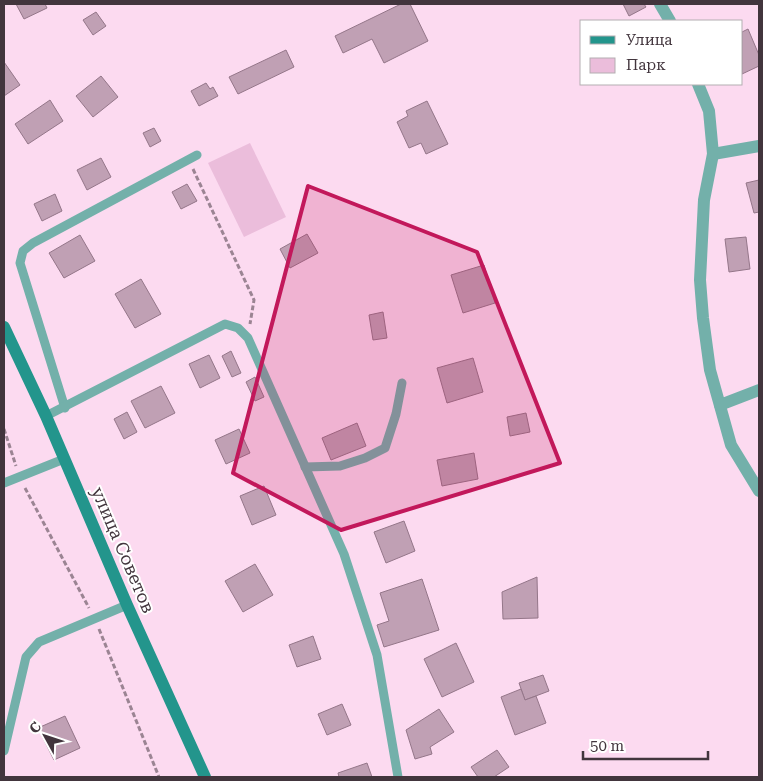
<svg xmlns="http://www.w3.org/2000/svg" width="763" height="781" font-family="'Roboto Serif',serif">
  <rect width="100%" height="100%" fill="#fcdaf0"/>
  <path fill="#ebbddb" d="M250,143L286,217L244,237L208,163Z"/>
  <g fill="#c0a0b4" stroke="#947689">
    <path d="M16,4H45L47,8L24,19Z"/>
    <path d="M401,4H410L428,41L384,63L372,39L343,53L335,36Z"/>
    <path d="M623,4H644L646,7L629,16Z"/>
    <path d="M96,12L106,26L93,35L83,20Z"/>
    <path d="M748,29L759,55V66L742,74V32Z"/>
    <path d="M286,50L294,67L238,94L229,77Z"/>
    <path d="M4,62L20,85L4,96Z"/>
    <path d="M101,76L118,97L93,117L76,96Z"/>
    <path d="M206,83L210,89L213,87L218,96L199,106L191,91Z"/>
    <path d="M50,100L63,121L28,144L15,124Z"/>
    <path d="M427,101L448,144L426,154L421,143L409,148L397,122L408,116L406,111Z"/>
    <path d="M154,128L161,141L150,147L143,133Z"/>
    <path d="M101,158L111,177L87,190L77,170Z"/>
    <path d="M759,180V212L754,213L746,183Z"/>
    <path d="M187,184L197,201L181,209L172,192Z"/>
    <path d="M55,194L62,211L42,221L34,204Z"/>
    <path d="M307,234L318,253L290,268L280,249Z"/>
    <path d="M80,235L95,261L64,278L49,253Z"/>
    <path d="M746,237L750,269L729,272L725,239Z"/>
    <path d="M484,265L495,303L463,313L451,275Z"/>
    <path d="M141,279L161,314L135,328L115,294Z"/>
    <path d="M383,312L387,338L373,340L369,315Z"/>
    <path d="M231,351L241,373L232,377L222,356Z"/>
    <path d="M209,355L220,378L200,388L189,364Z"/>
    <path d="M473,358L483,392L447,403L437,368Z"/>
    <path d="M255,377L264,397L255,401L246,382Z"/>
    <path d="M161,386L175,413L145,428L131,401Z"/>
    <path d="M127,412L137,432L124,439L114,419Z"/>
    <path d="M526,413L530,432L510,436L507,417Z"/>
    <path d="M357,423L366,446L331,460L322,438Z"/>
    <path d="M239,429L250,453L226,464L215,440Z"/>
    <path d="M474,453L478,479L442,486L437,460Z"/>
    <path d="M264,486L276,515L252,525L240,496Z"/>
    <path d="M404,521L415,551L386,563L374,532Z"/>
    <path d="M255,564L273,595L243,612L225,581Z"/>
    <path d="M537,577L538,618L503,619L502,592Z"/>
    <path d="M422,579L439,630L384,647L377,625L389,621L380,593Z"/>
    <path d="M313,636L321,659L297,667L289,645Z"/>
    <path d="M456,643L474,682L442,697L424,659Z"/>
    <path d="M543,675L549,691L525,700L519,683Z"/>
    <path d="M521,689L525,700L536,696L546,723L515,735L501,697Z"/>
    <path d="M342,704L351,725L327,735L318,714Z"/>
    <path d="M439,709L454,732L430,747L432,754L415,759L406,730Z"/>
    <path d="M65,716L80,748L54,760L38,728Z"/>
    <path d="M497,750L509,767L494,777H478L471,767Z"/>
    <path d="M367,763L372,777H339L338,773Z"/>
  </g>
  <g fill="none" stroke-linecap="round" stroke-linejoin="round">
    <g stroke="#9b8493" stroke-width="3" stroke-dasharray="5 2.5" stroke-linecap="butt">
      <path d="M193,169L254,300L250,324"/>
      <path d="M4,429L16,466"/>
      <path d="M25,488L89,608"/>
      <path d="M99,629L159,777"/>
    </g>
    <g stroke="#73b0aa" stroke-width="9">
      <path d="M65,408L20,263L23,251L33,243L197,155"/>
      <path d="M46,416L225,324L238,328L248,338L344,554L377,655L398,777"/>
      <path d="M305,467L340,466L365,458L385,448L396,414L402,383"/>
      <path d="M4,483L64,459"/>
      <path d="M4,751L26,657L39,642L127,605"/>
    </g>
    <g stroke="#73b0aa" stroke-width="12">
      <path d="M660,4L670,21"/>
      <path d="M698,84L709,111L713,154L704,200L700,280L703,318L710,370L731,445L759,491"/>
      <path d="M713,154L759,146"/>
      <path d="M720,405L759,390"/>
    </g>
    <path stroke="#23958c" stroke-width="12" d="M4,327L46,416L127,605L205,777"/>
  </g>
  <path fill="#c2185b" fill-opacity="0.2" stroke="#c2185b" stroke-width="4" stroke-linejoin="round" d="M308,186L477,252L560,463L341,530L233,473Z"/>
  <g text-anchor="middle" stroke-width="4" stroke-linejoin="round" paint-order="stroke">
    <g font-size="18" fill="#42353d" stroke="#fff">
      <text transform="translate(123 550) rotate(67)" y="6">улица Советов</text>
    </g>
  </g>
  <rect width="763" height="781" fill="none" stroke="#42353d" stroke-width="10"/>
  <rect x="580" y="20" width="162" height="65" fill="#ffffff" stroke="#b3aeb1"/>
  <rect x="590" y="36" width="25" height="8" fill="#23958c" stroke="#b3aeb1"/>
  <text x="626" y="45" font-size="15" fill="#42353d">Улица</text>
  <rect x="590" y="58" width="25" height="15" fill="#ebbddb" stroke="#b3aeb1"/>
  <text x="626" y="70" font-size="15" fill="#42353d">Парк</text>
  <g transform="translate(45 736) rotate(310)" stroke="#ffffff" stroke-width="4" paint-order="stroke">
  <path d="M0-4L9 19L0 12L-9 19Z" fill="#42353d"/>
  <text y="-8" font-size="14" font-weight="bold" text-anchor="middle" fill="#42353d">С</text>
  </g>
  <path d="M583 751v8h125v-8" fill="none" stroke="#42353d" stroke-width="2.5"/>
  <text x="590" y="751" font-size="15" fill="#42353d" stroke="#ffffff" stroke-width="4" paint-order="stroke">50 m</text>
</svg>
